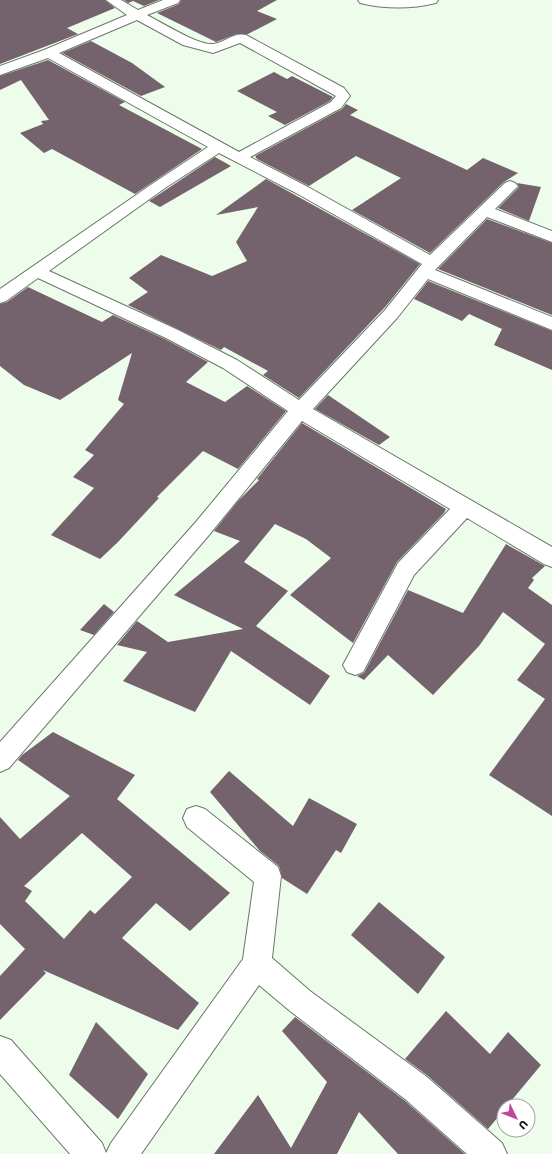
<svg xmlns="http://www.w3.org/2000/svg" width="552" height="1154" font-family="Poppins,sans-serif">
  <rect width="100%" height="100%" fill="#eefcec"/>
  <g fill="#74636d" fill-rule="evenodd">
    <path d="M0,0H105L115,8L67,28L78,34L0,64Z"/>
    <path d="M124,0H159L144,6L133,1L128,3Z"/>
    <path d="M181,0H277L257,11L277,19L248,34H237L216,42L157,13L179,4Z"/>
    <path d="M91,41L132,63L165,87L141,96L62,53Z"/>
    <path d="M48,60L125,102L119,105L202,149L135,194L52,149L44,153L20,133L43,124L41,121L49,120L21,80L0,90V76Z"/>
    <path d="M274,72L287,79L292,76L333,97L330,101L285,125L268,116L277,112L237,91Z"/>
    <path d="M346,104L358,110L350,115L467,170L483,158L518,173L504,182L430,253L352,210L401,178L356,156L309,186L257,159L255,156L342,109Z"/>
    <path d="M215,157L231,166L160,207L149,201Z"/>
    <path d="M266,179L420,264L386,306L299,398L263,375L268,371L224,347L221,350L128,305L148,292L129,278L161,255L212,276L247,261L236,242L258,207L216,215Z"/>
    <path d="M517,183L541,187L529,221L498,208L519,187Z"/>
    <path d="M487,219L552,243V315L438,269Z"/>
    <path d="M428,281L552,331V370L494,345L502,329L469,314L462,321L414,299Z"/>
    <path d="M28,287L102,322L113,315L165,339L208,362L186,382L225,402L247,386L286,411L238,469L203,451L157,497L159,498L118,542L100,559L51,535L94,488L73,477L94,455L85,450L124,404L118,400L132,353L60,400L24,385L0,366V304L7,302Z"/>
    <path d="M328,395L390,437L379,445L315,409Z"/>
    <path d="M302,423L446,509L444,513L397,562L353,643L290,595L331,558L306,539L275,524L244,562L288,591L256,626L330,676L310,705L231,651L195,712L123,681L147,652L117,645L137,621L168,642L243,629L174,595L240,541L214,531L238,501L259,480L257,479Z"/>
    <path d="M506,544L545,566L532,578L534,580L528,588L552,605V816L489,775L545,699L517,680L545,644L503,612L479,646L433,695L388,655L364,680L357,676L364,673L408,590L463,613Z"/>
    <path d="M104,604L114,612L94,635L80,630Z"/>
    <path d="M53,732L135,775L117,799L230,893L190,931L156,903L122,938L199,1003L178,1030L43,970L46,973L0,1020V976L25,949L0,924V817L20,839L70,796L18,760L22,755ZM82,833L132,877L95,914L90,910L64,939L25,901L32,891L24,886Z"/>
    <path d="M229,771L293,826L309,798L357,824L341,853L336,850L307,894L282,878L279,866L260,851L210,792Z"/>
    <path d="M379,902L445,957L418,994L351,935Z"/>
    <path d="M446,1011L490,1054L508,1032L541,1065L507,1106H504V1110L488,1129L428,1076L405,1059Z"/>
    <path d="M295,1017L404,1100L465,1154H398L359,1112L337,1154H214L258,1095L291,1148L327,1082L282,1031Z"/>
    <path d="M96,1022L148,1074L118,1119L69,1075Z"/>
  </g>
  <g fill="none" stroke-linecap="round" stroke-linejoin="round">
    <defs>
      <g id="minor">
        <path d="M106,0H121L138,10L163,0H180L178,3L147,15C161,22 199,46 213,44C224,43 234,32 246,35L344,88L350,96L341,108L250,157L308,187L430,255L505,183L510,181L515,183L518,186L495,209L552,231V242L487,217L435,270L552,317V330L428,279L397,318L313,409L552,547V567L544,564L467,518L414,575L363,672L355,675L347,672L343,665L398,563L450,509L302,421L209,535L9,768L0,772V742L195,523L288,411L223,368L166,338L38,278L6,301L0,303V289L155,182L208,147L48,58L0,75V66L44,50L127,15ZM137,20L183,45L213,53L240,43L336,96L331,102L239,152L59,53ZM219,153L296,193L422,264L385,310L299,400L237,360L178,330L49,271L165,188Z"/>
        <path d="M358,0H438L436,3C411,9 385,9 360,3Z"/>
        <path d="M196,806L205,809L278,867L281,876L272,958L310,991L427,1077L502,1143L507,1154H467L405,1099L290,1011L259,985L141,1154H70L0,1074V1036L11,1040L102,1143L106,1153L111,1143L243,959L254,882L187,827L183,818L187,809Z"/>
      </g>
    </defs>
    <use href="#minor" stroke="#6a7768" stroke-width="2"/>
    <use href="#minor" fill="#fff" fill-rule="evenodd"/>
  </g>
  <g transform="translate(516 1118) rotate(133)"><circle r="19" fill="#ffffff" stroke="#a3a5a3"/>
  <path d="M0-3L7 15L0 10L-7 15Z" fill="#c0489c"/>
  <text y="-6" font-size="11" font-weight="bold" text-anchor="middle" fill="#191e18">U</text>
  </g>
</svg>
